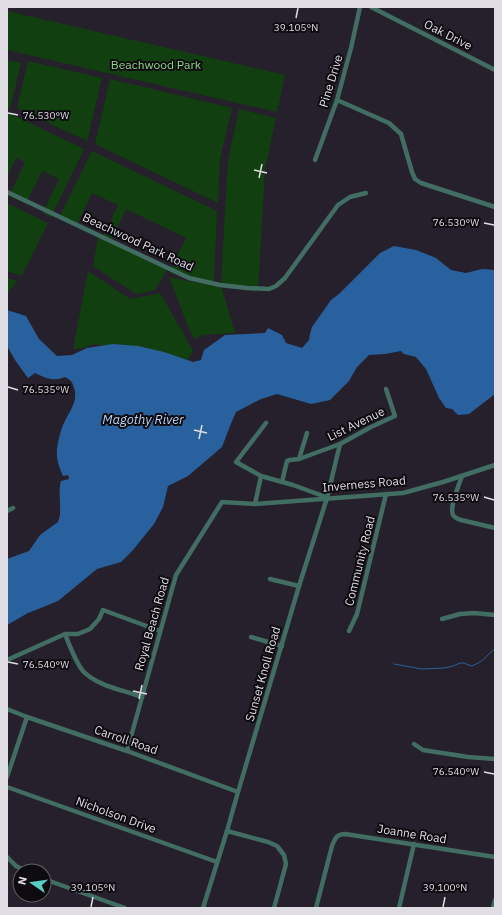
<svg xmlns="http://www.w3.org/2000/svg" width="502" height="915" font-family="'IBM Plex Sans',sans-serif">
  <rect width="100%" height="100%" fill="#25202c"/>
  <g fill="#123f0f">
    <path d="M7,11L285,75L277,112L7,50Z"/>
    <path d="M7,60L21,63L10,109L7,108Z"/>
    <path d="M28,61L102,78L87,141L17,108Z"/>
    <path d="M110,79L232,108L220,159L218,203L95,144Z"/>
    <path d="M239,109L276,118L265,169L258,292L221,285L228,160Z"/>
    <path d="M7,113L13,115L84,149L51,217L43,213L59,179L42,171L26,204L9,196L25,162L16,158L7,178Z"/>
    <path d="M92,151L217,211L214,283L178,276L170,272L186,238L126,209L111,243L167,270L155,290L136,294L93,266L98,237L102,239L118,205L92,193L76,227L59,218Z"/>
    <path d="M7,203L48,223L22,276L7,271Z"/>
    <path d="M88,271L130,299L160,293L193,350L187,362L94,344L84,348L73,349Z"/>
    <path d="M169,277L223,288L222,289L235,333L202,335L195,340L189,329Z"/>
    <path d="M7,278L17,281L7,294Z"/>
  </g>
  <path fill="#29619f" d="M394,246L416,250L436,258L451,270L466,273L482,269L495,270V394L469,414L458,415L452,409L446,408L439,398L426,369L416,357L404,354L401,351L385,354L369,355L357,367L349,381L330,400L311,404L277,394L261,399L236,412L230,426L222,447L188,476L168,486L163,507L154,524L133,550L121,562L97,569L58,601L28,613L7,625V559L29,551L40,535L58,522C59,519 60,516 60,513C61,502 58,491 61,481L69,479L68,475L63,476C59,467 56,459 57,449C58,442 60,432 63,425C69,411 80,401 73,385C72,381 69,379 65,377C53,382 46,378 35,373L28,378L15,360L7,346V310L26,316L39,339L57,356L72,355L87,348L113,344L138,346L164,352L193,362L201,360L204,350L225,335L265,333L268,328L282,335L286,343L302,348L309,340L310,334L312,327L331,300L339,294L380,253Z"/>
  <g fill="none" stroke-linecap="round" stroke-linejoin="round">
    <path stroke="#29619f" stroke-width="1" d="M394,664L422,669L444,668L453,666L460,663H464L471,666C484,662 485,656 495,649"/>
    <g stroke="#416d62" stroke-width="4.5">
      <path d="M371,7L495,70"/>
      <path d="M337,100L389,123L401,134L412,172L415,179L421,183L495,207"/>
      <path d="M315,160L337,100L351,48L360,7"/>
      <path d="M7,192L189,278L220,285L247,288L269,289L276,286L285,278L338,205L350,197L366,193"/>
      <path d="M266,423L236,462L261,476L293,485L326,497"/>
      <path d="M299,459L307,433"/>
      <path d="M462,476C459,485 449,507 453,515C455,518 458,519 461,520L495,528"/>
      <path d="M282,482L286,465L287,461L290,460L299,459L340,444L371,427L395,416L386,389"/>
      <path d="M255,504L403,493L443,482L495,465"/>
      <path d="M7,511L13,508"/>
      <path d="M270,579L299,586"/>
      <path d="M442,619L460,614L474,613L495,615"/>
      <path d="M349,631L357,614L386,494"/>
      <path d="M65,634C69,644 76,663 83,671C97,686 123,690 142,697"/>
      <path d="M251,637L282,646"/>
      <path d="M7,660L65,634H78L90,629L99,619L103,610L160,631"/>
      <path d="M7,709L27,717L127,751L238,792"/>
      <path d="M414,744L423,750L468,757L495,759"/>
      <path d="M127,751L176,575L222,502L255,504L261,476"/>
      <path d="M7,777L27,717"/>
      <path d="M7,787L217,862"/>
      <path d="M227,831L268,842L277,846L284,855L286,864L274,908"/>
      <path d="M7,857L16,866L26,871"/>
      <path d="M44,879L125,908"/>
      <path d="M203,908L227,831L238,792L299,586L327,498L340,444"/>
      <path d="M316,908L332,846C335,838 337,834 345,834L495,857"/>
      <path d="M399,908L414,844"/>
      <path d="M493,908L495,900"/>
    </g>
  </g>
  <path fill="none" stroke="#dfdce4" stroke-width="1.5" d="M296,18L298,8M8,113L18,115M254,170L267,173M259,178L262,164M484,223L494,225M8,387L18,390M194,430L207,433M199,439L202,425M484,497L494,500M8,662L18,664M133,691L147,694M139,699L142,685M484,772L494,774M91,907L93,897M443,907L445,897"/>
  <g text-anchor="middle" stroke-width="4" stroke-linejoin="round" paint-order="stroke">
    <g font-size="12" fill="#dfdce4" stroke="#0d0b10">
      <text transform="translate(448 35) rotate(27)" y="4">Oak Drive</text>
      <text transform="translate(331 81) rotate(-73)" y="4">Pine Drive</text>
      <text transform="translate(138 242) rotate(25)" y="4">Beachwood Park Road</text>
      <text transform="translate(356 424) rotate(-26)" y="4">List Avenue</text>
      <text transform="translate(364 484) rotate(-5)" y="4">Inverness Road</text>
      <text transform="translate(360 561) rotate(-76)" y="4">Community Road</text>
      <text transform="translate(152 624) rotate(-74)" y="4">Royal Beach Road</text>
      <text transform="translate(263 674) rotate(-74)" y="4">Sunset Knoll Road</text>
      <text transform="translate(126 740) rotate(19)" y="4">Carroll Road</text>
      <text transform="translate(116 815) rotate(20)" y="4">Nicholson Drive</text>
      <text transform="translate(412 834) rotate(9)" y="4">Joanne Road</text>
    </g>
    <g font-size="12" fill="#87d87f" stroke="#0d0b10">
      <text x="156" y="69">Beachwood Park</text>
    </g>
    <g font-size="13" font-style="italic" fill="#b4d1f4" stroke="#0d0b10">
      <text x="143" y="424">Magothy River</text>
    </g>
  </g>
  <g font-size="10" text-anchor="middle" fill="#dfdce4" stroke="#0d0b10" stroke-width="4" stroke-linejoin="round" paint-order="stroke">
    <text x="296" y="31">39.105°N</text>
    <text x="46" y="119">76.530°W</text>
    <text x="456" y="226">76.530°W</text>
    <text x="46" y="393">76.535°W</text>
    <text x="456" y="501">76.535°W</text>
    <text x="46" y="668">76.540°W</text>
    <text x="456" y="775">76.540°W</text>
    <text x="93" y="891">39.105°N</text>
    <text x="445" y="891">39.100°N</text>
  </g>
  <rect width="502" height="915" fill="none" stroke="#dfdce4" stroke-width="16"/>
  <g transform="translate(32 883) rotate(283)"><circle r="19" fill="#0d0b10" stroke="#615f65"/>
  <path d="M0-3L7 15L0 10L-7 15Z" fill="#56cec2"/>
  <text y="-6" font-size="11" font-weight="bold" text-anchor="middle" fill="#dfdce4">N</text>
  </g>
</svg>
